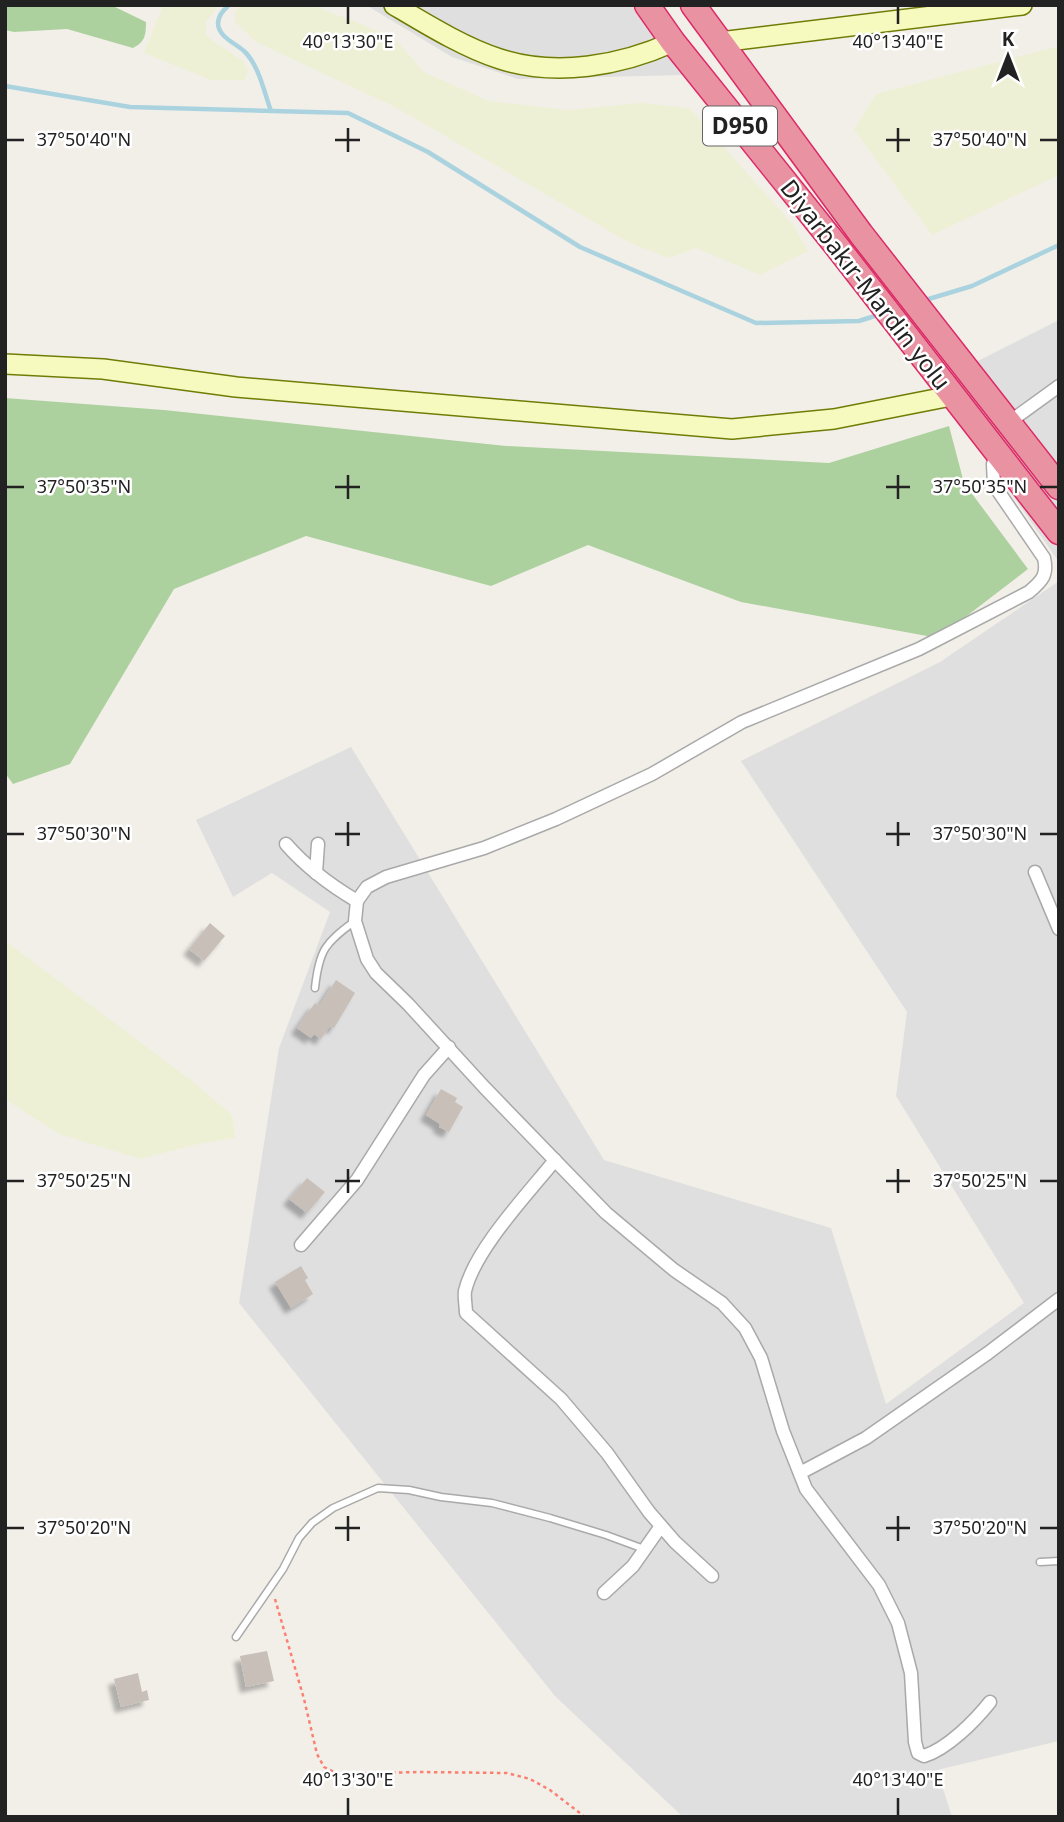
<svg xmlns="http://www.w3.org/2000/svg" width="1064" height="1822" font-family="'Noto Sans',sans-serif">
  <defs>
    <filter id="shadow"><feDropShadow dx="-6" dy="6" stdDeviation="2" flood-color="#0004"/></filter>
  </defs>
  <rect width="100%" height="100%" fill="#f2efe9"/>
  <g fill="#e0dfdf">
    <path d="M366,5H631L683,75L518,79L452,57Z"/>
    <path d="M1059,320V562L934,383Z"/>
    <path d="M1059,581V1741L937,1770L952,1817H683L555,1696L239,1303L279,1048L330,912L272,873L233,897L196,820L351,747L604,1160L831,1228L886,1404L1024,1303L896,1096L907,1012L741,761L940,662Z"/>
  </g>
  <g fill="#eef0d5">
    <path d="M163,5H219L206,22V36L243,61L248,70L245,80H211L144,53Z"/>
    <path d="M241,5H310L349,19L394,38L424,72L489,101L568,110L641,103L689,108L794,226L808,251L760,275L696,248L669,258L630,243L395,107L256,42L235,22L236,11Z"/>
    <path d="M1059,46V175L932,235L854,130L876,94Z"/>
    <path d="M5,941L192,1081L232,1115L235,1138L198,1144L140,1159L59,1134L5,1099Z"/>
  </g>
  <g fill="#add19e">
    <path d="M5,5H111L146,22C146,35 145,42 133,48L67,29L14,32L5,30Z"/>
    <path d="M5,398L164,410L506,446L829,463L949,426L964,483L1028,569L938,638L741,602L588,545L491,586L306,536L174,589L70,764L13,784L5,773Z"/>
  </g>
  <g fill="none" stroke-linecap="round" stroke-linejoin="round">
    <g stroke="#aad3df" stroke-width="4.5">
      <path d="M229,5C224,10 218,15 218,24C219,37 235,43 244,51C259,65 264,92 271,111"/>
      <path d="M5,86L130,107L348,113L428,152L580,247L756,323L859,321L881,314"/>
      <path d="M922,301L972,286L1059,245"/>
    </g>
  </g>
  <g fill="#c7bfb8" filter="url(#shadow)">
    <path d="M210,923L225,936L204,961L189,949Z"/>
    <path d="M336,980L355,993L334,1028L330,1026L321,1039L314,1034L311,1038L297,1028L315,1003L319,1006Z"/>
    <path d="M441,1089L457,1098L455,1102L463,1107L449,1132L439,1127L440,1124L426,1115Z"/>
    <path d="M307,1178L325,1192L307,1213L289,1199Z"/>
    <path d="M301,1266L308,1278L305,1280L313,1294L291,1308L275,1282Z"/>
    <path d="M267,1651L274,1681L246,1687L240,1656Z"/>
    <path d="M138,1673L142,1692L147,1690L149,1700L121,1707L114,1679Z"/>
  </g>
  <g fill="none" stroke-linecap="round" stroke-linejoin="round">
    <defs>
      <g id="lane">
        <path d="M315,988C319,950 325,943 355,921"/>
        <path d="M1040,1562L1059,1561"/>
        <path d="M236,1637L283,1569L299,1538L312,1523L333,1508L378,1488L409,1490L441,1497L492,1503L550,1518L606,1535L644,1549"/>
      </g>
      <g id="street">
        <path d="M1008,423L1059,386"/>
        <path d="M286,844C306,867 330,885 357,901"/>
        <path d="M1035,872L1059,929"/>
        <path d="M316,873L318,844"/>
        <path d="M555,1160C527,1195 475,1249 465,1291C464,1298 466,1306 466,1313L561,1399L607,1453L649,1512L675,1542L712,1576"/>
        <path d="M301,1245L357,1180L424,1075L449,1047"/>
        <path d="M800,1473L866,1438L988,1353L1059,1299"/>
        <path d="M604,1593L633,1566L661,1526"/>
        <path d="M990,1702C975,1721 947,1749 924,1756L918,1753L915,1742L911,1673L898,1623L879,1585L806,1489L783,1431L761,1358L745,1328L722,1303L674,1270L606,1213L485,1088L408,1004L376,973L367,959L355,921L357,901L367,887L386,877L484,848L556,819L652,774L742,722L919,649L1029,592C1042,581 1048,575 1044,558L994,485L993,464L996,453"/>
      </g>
      <g id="secondary">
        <path d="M394,5C426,24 465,48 500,59C556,77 620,66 673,42"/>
        <path d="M720,42L1022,5"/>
        <path d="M5,364L103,369L236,387L732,429L834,419L951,396"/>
      </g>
      <g id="highway">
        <path d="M647,5L673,42L835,244L1059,532"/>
        <path d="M693,5L861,234L1059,487"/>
      </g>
    </defs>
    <use href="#lane" stroke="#a9a9a9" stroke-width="9"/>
    <use href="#street" stroke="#a9a9a9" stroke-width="15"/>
    <use href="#secondary" stroke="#707d05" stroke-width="22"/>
    <use href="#highway" stroke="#dc2a67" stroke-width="27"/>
    <path stroke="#fa8072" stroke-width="2.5" stroke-dasharray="3.5 3.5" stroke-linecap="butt" d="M275,1599L304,1699L317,1754L324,1767L338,1774L419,1772L507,1773L530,1779L550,1790L585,1817"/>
    <use href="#lane" stroke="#fff" stroke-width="6"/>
    <use href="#street" stroke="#fff" stroke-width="12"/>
    <use href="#secondary" stroke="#f7fabf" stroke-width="19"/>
    <use href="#highway" stroke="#e892a2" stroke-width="24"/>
  </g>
  <path fill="none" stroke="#222" stroke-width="2.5" d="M348,7V24M898,7V24M348,128V152M898,128V152M7,140H24M335,140H360M886,140H910M1040,140H1057M348,475V499M898,475V499M7,487H24M335,487H360M886,487H910M1040,487H1057M348,822V846M898,822V846M7,834H24M335,834H360M886,834H910M1040,834H1057M348,1169V1193M898,1169V1193M7,1181H24M335,1181H360M886,1181H910M1040,1181H1057M348,1516V1541M898,1516V1541M7,1528H24M335,1528H360M886,1528H910M1040,1528H1057M348,1798V1815M898,1798V1815"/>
  <g text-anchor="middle" stroke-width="5" stroke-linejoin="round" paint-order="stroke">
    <rect fill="#fff" stroke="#646464" stroke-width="2" x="703" y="106.5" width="74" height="39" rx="5"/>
    <g font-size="23" font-weight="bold" fill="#222">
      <text x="740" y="134">D950</text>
    </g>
    <g font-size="24" fill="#222" stroke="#fff">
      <text transform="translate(865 285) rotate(52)" y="8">Diyarbakır-Mardin yolu</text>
    </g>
  </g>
  <g font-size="18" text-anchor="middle" fill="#222" stroke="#fff" stroke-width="5" stroke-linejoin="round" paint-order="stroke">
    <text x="348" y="48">40°13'30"E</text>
    <text x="898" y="48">40°13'40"E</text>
    <text x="84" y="146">37°50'40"N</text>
    <text x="980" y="146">37°50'40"N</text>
    <text x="84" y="493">37°50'35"N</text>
    <text x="980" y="493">37°50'35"N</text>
    <text x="84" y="840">37°50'30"N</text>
    <text x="980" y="840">37°50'30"N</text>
    <text x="84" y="1187">37°50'25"N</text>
    <text x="980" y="1187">37°50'25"N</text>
    <text x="84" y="1534">37°50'20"N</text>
    <text x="980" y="1534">37°50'20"N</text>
    <text x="348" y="1786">40°13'30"E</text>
    <text x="898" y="1786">40°13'40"E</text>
  </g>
  <rect width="1064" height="1822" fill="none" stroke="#222222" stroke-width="14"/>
  <g transform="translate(1008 56)" stroke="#ffffff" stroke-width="5" paint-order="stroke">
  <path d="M0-5L12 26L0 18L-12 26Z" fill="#222222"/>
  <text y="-10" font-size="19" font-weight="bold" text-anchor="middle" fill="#222222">K</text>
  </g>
</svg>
